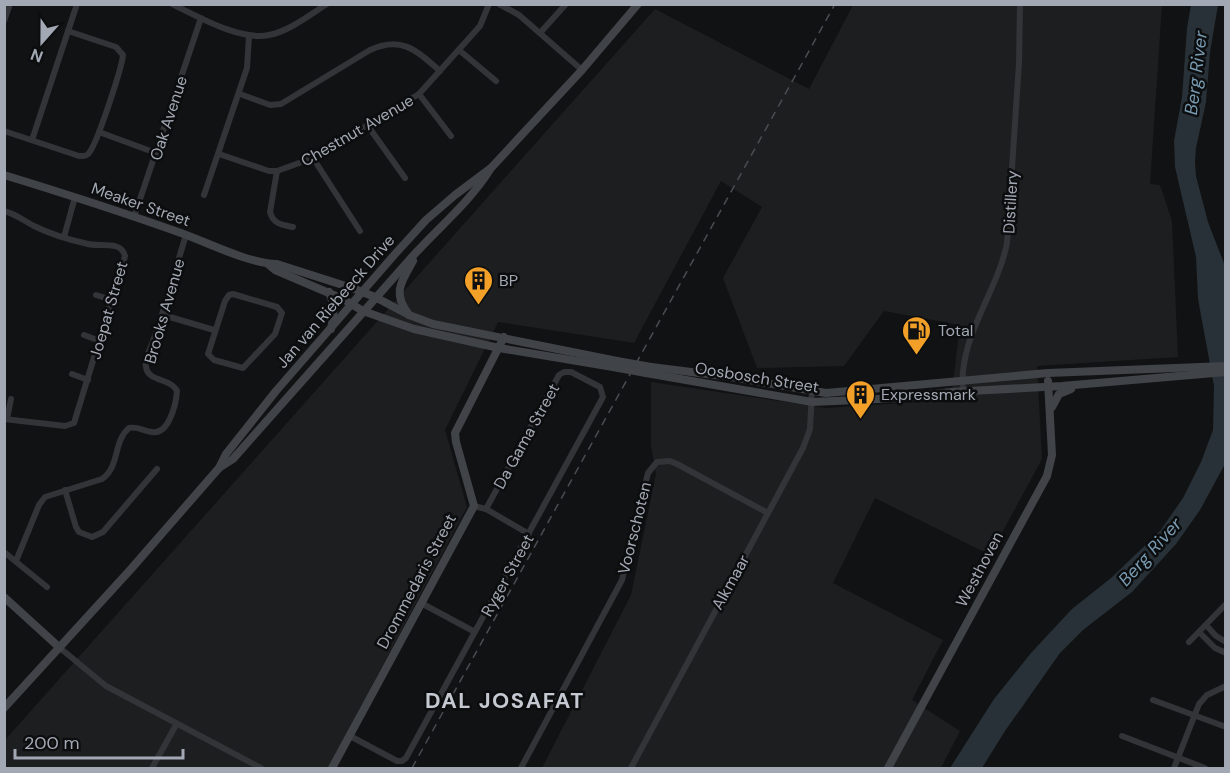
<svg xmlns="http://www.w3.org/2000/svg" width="1230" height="773" font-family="'DM Sans',sans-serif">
  <rect width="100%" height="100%" fill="#111213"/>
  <path fill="#1d1e20" d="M853,5H1162L1150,184L1160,185L1172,221L1178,357L1037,366L1042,459L990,555L875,498L833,583L943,640L912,700L960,731L941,768H542L631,595L656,474L651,446V382L826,408L951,400L960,325L884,311L844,366L757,368L723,278L762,207L721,181L634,343L498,322L445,430L467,507L328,768H5V740L655,9L809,89Z"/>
  <path fill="#283137" d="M1191,5H1218L1210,52L1206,102L1196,148L1195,162L1196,176L1208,222L1225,266V464L1200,510L1176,544L1132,592L1083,630L1060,653L1005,731L982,768H950L994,699L1031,653L1072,609L1111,578L1160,531L1183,498L1201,462L1213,430L1214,386L1198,299L1196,257L1175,167L1174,141L1182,97L1187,28Z"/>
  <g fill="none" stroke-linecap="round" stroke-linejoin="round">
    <g stroke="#323438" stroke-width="6">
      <path d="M172,4C199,17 240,41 269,35C290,31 309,15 327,4"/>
      <path d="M499,4L519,15L582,70"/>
      <path d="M4,21L10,4"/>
      <path d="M540,33L566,4"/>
      <path d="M459,50L496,81"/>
      <path d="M240,94L270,105L281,104L370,50C402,35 417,51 440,71"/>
      <path d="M419,94L451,136"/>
      <path d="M368,126L405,178"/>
      <path d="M4,131L79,156C83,156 85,157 88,154C96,148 122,67 123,55L116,47L68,31"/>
      <path d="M99,132L156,153"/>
      <path d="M32,140L77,4"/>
      <path d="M219,154L269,171H277L313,158L419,94L480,26L489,4"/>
      <path d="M313,158L360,231"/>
      <path d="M277,171L270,212C273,224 282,225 293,227"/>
      <path d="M204,195L247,68L249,36"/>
      <path d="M4,211C16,214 24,221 34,226C50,234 70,240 88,244C100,247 121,240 125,256L74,423L65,426L4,419"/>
      <path d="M134,217L201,18"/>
      <path d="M64,237L75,197"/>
      <path d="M233,294L277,307L282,313L275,334L243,368L214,360L208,354L225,301L229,295Z"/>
      <path d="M96,295L112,300"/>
      <path d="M163,315L214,330"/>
      <path d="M84,335L100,341"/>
      <path d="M72,374L88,380"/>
      <path d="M963,391C958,337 997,294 1007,243L1019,63L1020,4"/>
      <path d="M7,419L11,399"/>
      <path d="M65,490L76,527L79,532L92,537L103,532L157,469"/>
      <path d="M474,506L486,509L529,534"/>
      <path d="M4,552L47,587"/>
      <path d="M16,561L39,505L45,497L102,479C120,467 113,441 129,428C137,426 144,431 152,432C169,435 176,404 177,391C171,378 148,382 146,367C144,359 151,348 153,341C166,306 175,270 186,235"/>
      <path d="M421,603L475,632"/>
      <path d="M1206,625L1216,636L1226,642"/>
      <path d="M1199,632L1215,648L1226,653"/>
      <path d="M1189,642L1226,604"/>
      <path d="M60,648L106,686L261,768"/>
      <path d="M1153,700L1226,727"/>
      <path d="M350,736L397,761H402L406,758L603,397L600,387L571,372H564L559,375L486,509"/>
      <path d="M1122,736L1205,768"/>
      <path d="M152,768L176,725"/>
      <path d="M521,768L622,580L648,473L657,462L670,461L677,464L768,513"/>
      <path d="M631,768L803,448L810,429L812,391"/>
      <path d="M1174,768L1199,704L1207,695L1226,686"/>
    </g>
    <g stroke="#404348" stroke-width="8">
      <path d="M4,175C63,193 122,212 181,233C209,243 247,263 277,264L352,288L375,297L409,315L433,324L617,361"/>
      <path d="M268,264L275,270L343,299L363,311L414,329L499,348L613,367"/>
      <path d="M329,292C335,305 334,315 331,329"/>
      <path d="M409,315C392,293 401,282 413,261"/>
      <path d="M651,367L731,377L826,393L1048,373L1226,366"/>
      <path d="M646,373L812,402L901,398L951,392L1062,386L1226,372"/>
      <path d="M1052,407L1059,394L1071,389"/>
      <path d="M219,468L233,459C293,392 352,324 412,257C438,228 471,201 491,168L582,70L638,4"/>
      <path d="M4,597L60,648"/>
      <path d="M4,708L131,569L219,468L226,454L276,391L396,253L426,220L455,195L491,168"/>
      <path d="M332,768L474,506L456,442L455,433L504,337"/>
      <path d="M888,768L1047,476L1052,455L1048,381"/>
    </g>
    <path stroke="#494c51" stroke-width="1.5" stroke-dasharray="8 6" stroke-linecap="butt" d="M412,768L835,4"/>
    <g stroke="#404348" stroke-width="8">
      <path d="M617,361L651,367"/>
      <path d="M613,367L646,373"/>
    </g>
  </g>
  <defs>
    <symbol id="building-pin" viewBox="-11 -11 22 30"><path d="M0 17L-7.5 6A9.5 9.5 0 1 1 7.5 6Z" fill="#f3a029" stroke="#0c0d0e"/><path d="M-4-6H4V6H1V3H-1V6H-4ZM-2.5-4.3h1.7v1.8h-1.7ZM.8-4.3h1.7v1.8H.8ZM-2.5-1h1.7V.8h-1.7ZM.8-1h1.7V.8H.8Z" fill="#111"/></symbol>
    <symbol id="fuel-pin" viewBox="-11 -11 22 30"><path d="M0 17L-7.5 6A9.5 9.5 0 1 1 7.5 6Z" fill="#f3a029" stroke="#0c0d0e"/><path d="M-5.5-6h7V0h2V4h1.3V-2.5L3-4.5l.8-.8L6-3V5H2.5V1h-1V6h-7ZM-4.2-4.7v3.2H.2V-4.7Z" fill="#111"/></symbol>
  </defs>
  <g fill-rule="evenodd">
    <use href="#building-pin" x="462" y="264" width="33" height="45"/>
    <use href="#fuel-pin" x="900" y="314" width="33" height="45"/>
    <use href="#building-pin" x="844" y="378" width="33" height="45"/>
  </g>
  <g text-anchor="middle" stroke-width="5" stroke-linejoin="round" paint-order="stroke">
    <g font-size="16" fill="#a3a9b4" stroke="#0c0d0e">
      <text transform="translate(168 118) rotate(-72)" y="6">Oak Avenue</text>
      <text transform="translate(357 130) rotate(-30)" y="6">Chestnut Avenue</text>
      <text transform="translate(1010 202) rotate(-87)" y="6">Distillery</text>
      <text transform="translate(141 204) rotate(19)" y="6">Meaker Street</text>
      <text transform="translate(335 301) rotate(-49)" y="6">Jan van Riebeeck Drive</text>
      <text transform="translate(108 310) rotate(-74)" y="6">Joepat Street</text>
      <text transform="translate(164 311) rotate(-74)" y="6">Brooks Avenue</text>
      <text transform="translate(757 377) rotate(9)" y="6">Oosbosch Street</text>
      <text transform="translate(526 436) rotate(-61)" y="6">Da Gama Street</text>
      <text transform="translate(634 528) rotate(-76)" y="6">Voorschoten</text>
      <text transform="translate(979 569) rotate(-62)" y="6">Westhoven</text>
      <text transform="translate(507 575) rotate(-61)" y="6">Ryger Street</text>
      <text transform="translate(416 581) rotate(-62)" y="6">Drommedaris Street</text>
      <text transform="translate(730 582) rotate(-61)" y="6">Alkmaar</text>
    </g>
    <g font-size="16" fill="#a3a9b4" stroke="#0c0d0e" text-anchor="start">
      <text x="499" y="286">BP</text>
      <text x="938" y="336">Total</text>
      <text x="881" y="400">Expressmark</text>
    </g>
    <g font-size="18" font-style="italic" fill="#789ab0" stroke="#0c0d0e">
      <text transform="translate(1196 73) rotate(-83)" y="6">Berg River</text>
      <text transform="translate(1150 552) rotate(-48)" y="6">Berg River</text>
    </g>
    <g font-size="22" font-weight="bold" letter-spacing="1.5" fill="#c4c8d0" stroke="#0c0d0e">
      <text x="505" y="708">DAL JOSAFAT</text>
    </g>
  </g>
  <rect width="1230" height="773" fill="none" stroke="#a3a9b4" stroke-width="12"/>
  <g transform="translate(42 42) rotate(201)" stroke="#0c0d0e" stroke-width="4.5" paint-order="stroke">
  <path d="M0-4.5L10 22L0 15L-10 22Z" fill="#a3a9b4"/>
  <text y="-9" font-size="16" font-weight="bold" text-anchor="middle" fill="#a3a9b4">N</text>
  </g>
  <path d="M15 749v9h168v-9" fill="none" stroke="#a3a9b4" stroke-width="3"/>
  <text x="24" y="749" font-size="18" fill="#a3a9b4" stroke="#0c0d0e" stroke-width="4.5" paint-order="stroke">200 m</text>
</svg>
